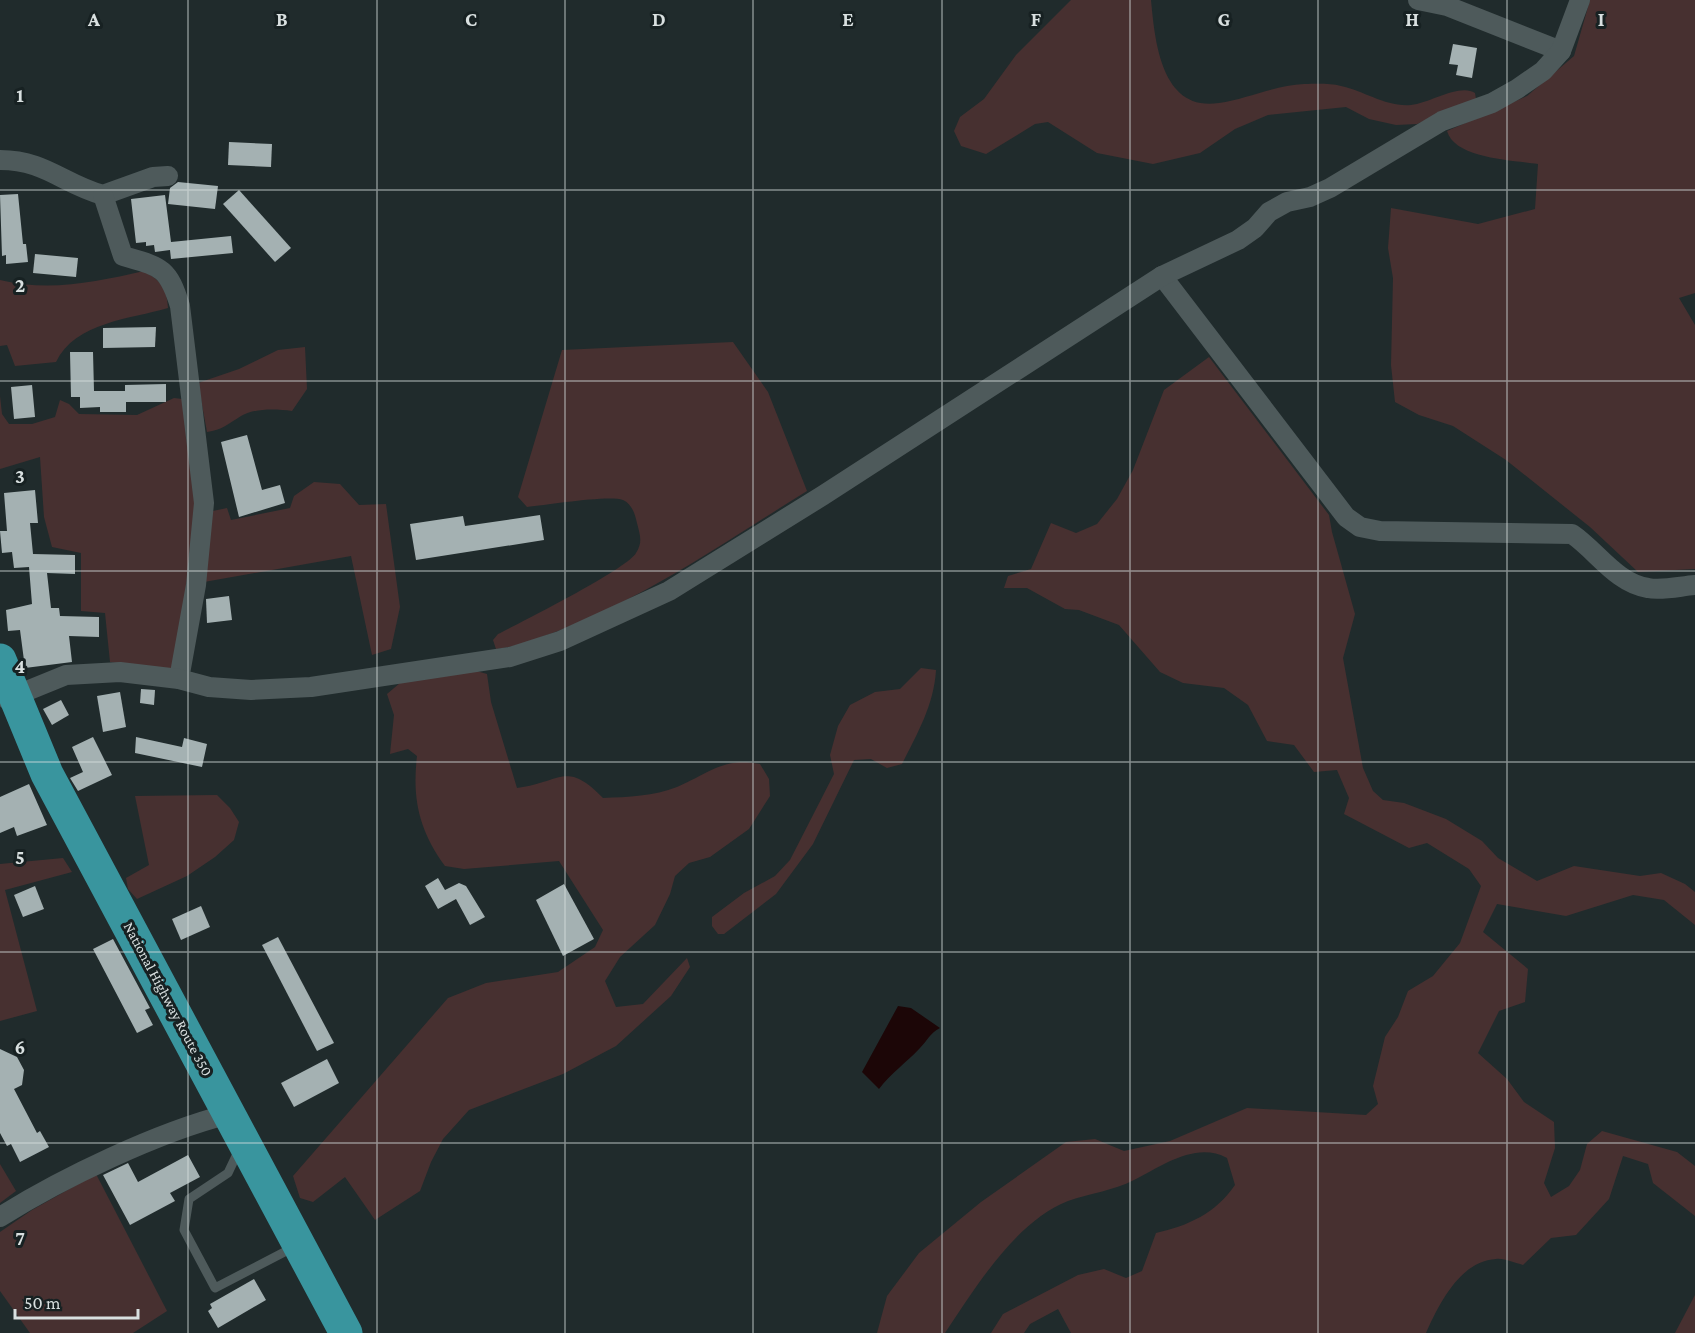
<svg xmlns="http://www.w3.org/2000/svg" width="1695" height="1333" font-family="'Crimson Pro',serif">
  <rect width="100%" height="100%" fill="#202b2c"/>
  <g fill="#473030">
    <path d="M1071,0H1151C1155,41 1161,112 1219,103C1247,99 1276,85 1304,84C1315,84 1330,83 1341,86C1365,91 1385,107 1411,105C1430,103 1460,83 1475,93L1476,99L1417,124L1396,125L1369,119L1346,107L1268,115L1235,129L1200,153L1153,164L1097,153L1048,122L1035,124L986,154L961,146L954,131L960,117L984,99L1016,55Z"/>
    <path d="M1590,0H1695V293L1679,298L1695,325V569L1638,572L1590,527L1506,460L1453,426L1419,415L1395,402L1391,365L1393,278L1388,248L1391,208L1478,224L1535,209L1538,164C1513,160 1455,159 1447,131L1527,96L1574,56Z"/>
    <path d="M144,271C161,281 167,288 168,308C131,319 75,322 56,362L15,366L7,345L0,346V280C49,292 96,282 144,271Z"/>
    <path d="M733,342L768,392L807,491C726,541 647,597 558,631C538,638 518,647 496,649L493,640L498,634C520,623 627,569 636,553C643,542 640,535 637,523C635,514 632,504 623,500C608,495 548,505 527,507L518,497L562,350Z"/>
    <path d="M305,347L307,389L292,411C276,409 255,408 241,416C228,424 222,430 207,432L198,383L239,369L278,350Z"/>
    <path d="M1209,357L1329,515L1332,532L1355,614L1343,658L1363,768L1373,791L1383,800L1404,803L1446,819L1482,841L1498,858L1537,881L1574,866L1640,876L1661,873L1685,884L1695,892V925L1664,900L1633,895L1566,916L1497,904L1483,932L1528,969L1525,1002L1499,1011L1478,1053L1507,1079L1524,1102L1554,1122L1555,1148L1544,1183L1551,1197L1569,1186L1580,1170L1587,1144L1602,1131L1677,1152L1695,1166V1216L1653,1183L1648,1164L1623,1156L1609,1199L1576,1235L1551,1238L1523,1265C1515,1263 1504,1258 1496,1259C1460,1261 1439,1304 1426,1333H1071L1058,1309L1030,1324L1024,1333H991L1003,1314L1078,1275L1104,1269L1126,1278L1142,1271L1156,1233C1188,1226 1216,1213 1235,1185L1227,1158C1196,1141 1162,1166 1134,1180C1113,1191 1090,1193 1068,1201C1016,1221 975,1288 945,1333H877L887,1296L919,1253L981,1202L1066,1142L1095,1139L1124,1151L1170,1141L1247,1108L1366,1115L1378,1104L1373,1086L1385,1037L1398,1017L1408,991L1433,976L1460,943L1481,886L1469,869L1427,843L1409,848L1344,814L1349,798L1337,770L1314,772L1294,745L1267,741L1248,705L1224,688L1183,683L1160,672L1119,625L1079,610L1065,609L1027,588H1004L1008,576L1031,569L1051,523L1076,533L1097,524L1117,499L1133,470L1164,390Z"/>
    <path d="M0,396L2,414L9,424H32L55,417L60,400L69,404L79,414L137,415L174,398L182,399L197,507L187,599L172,671L110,662L105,613L81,611V553L52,547L44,517L40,457L0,469Z"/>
    <path d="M314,482L340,484L359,505L386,504L400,607L391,649L372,655L351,556L204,582L208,512L227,508L231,520L290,508L294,496Z"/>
    <path d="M921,668L936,670C934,705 917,734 902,764L887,768L871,759L854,760L813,844L776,894L724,934H718L712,926V917L744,893L775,876L790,860L834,774L830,755L838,726L850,705L875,692L900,689Z"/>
    <path d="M473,670L487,674L491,702L517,788C562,782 566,760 603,798C628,797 654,796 677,787C710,773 723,757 760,764L769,779L770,796L749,829L710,857L689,863L675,876L670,894L655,925L620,957L605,981L616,1007L643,1004L687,958L690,967L671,996L616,1046L563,1074L469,1110L443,1139L431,1162L420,1191L375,1220L345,1177L313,1202L300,1198L293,1176L448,998L486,983L558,972L595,947L603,930L559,861L464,869L445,866C419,830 412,799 417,756L408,749L390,754L394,715L387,694L400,683Z"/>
    <path d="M217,795L230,808L239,822L234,840L215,857L187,876L137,899L128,889L126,878L149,865L135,796Z"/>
    <path d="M63,858L72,872L5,890L37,1011L0,1021V864Z"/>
    <path d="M0,1164L16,1191L0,1203Z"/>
    <path d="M96,1174L167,1311L133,1333H30L0,1291V1232L32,1210Z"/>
    <path d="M1695,1295V1333H1675Z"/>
  </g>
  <path fill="#1c0607" d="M898,1006L911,1008L940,1028C930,1033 927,1041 920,1048C906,1063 891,1073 879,1089L862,1072Z"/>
  <g fill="#a4b1b2">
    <path d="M1453,44L1477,48L1472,78L1456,75L1458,65L1449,64Z"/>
    <path d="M229,142L272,144L271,167L228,165Z"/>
    <path d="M178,182L218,186L215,209L168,204L170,188Z"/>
    <path d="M239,190L291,248L275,262L223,204Z"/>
    <path d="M18,194L23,244H26L28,262L6,264V255L2,256L0,195Z"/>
    <path d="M165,195L171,242L231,236L233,253L171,259L170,250L155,252L154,245L146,246V242L136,243L131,199Z"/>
    <path d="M35,254L78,258L76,277L33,273Z"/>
    <path d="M156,327L155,347L103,348V328Z"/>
    <path d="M70,352H93L94,391H125V385L166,384V402H126V412H100V407L80,408V397H71Z"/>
    <path d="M32,385L35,417L14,419L11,387Z"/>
    <path d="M247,435L262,490L280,485L285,503L239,517L221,442Z"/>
    <path d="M35,490L38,523H30L33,554L75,555V574L47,573L51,608H59L60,616L99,617V637L69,636L72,662L25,668L20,630L8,631L6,610L32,604L29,567L14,568L12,552L2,553L0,531H7L4,493Z"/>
    <path d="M540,515L544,540L416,560L410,524L463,516L465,526Z"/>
    <path d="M229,596L232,620L207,623L206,599Z"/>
    <path d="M141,689L155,690L154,705L140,703Z"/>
    <path d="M120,692L126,727L103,732L97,696Z"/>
    <path d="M61,700L69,715L52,725L43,709Z"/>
    <path d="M93,737L112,775L78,791L70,778L83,772L72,747Z"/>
    <path d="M136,737L182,747L184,738L207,744L202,767L135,753Z"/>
    <path d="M29,784L47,825L17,836L14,827L0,833V797Z"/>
    <path d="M438,878L445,890L459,883L466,886L485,917L470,925L456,899L438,909L425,886Z"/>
    <path d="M564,884L594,939L563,956L536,900Z"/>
    <path d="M35,886L44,909L23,917L14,895Z"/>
    <path d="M201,906L210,927L181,940L172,919Z"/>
    <path d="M278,937L334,1043L317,1051L262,945Z"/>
    <path d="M113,939L150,1008L145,1010L153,1025L137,1033L93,949Z"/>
    <path d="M0,1049L17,1057L24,1070L22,1085L14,1089L37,1133L40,1131L49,1147L20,1162L11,1144L7,1146L0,1133Z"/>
    <path d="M327,1059L339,1083L294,1107L281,1083Z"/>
    <path d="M188,1155L200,1177L170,1193L175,1201L130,1225L103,1175L128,1163L138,1182Z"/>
    <path d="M254,1279L266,1300L218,1328L208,1311L212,1308L210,1304Z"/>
  </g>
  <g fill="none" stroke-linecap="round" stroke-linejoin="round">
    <path stroke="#4e5a5b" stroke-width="9" d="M243,1151L237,1154L228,1173L189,1199L184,1230L215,1288L294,1247"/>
    <g stroke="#4e5a5b" stroke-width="20">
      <path d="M1418,0L1447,6L1561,51"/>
      <path d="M0,160C45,160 63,184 103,195L153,177L168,176"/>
      <path d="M103,195L123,256C161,267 168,267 180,306L204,503L196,585L179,679"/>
      <path d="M1162,276L1346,517L1360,527L1380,531L1572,534C1597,551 1616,583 1648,588C1662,591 1681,586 1695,585"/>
      <path d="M7,699L66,675L120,672L179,679L209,687L251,690L311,687L510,657L560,641L669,591L822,496L1162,276L1238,240L1255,228L1269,212L1287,202L1310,197L1330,188L1442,121L1492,103L1517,89L1543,71L1561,51L1580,0"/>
      <path d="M0,1217C62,1178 158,1132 229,1114"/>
    </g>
    <path stroke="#39959e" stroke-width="33" d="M0,660L47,774L346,1333"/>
  </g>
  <path fill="none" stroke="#d9e0e0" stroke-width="1.5" stroke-opacity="0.55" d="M188,0V1333M377,0V1333M565,0V1333M753,0V1333M942,0V1333M1130,0V1333M1318,0V1333M1507,0V1333M0,190H1695M0,381H1695M0,571H1695M0,762H1695M0,952H1695M0,1143H1695"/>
  <g text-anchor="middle" stroke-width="6" stroke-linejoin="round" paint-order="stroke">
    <g font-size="15" fill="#d9e0e0" stroke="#172122">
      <text transform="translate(168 999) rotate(62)" y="5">National Highway Route 350</text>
    </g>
  </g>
  <g font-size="20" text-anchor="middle" font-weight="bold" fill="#d9e0e0" stroke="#172122" stroke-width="6" stroke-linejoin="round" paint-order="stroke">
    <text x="94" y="26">A</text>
    <text x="282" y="26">B</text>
    <text x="471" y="26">C</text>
    <text x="659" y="26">D</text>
    <text x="848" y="26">E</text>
    <text x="1036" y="26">F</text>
    <text x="1224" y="26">G</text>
    <text x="1412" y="26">H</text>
    <text x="1601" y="26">I</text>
    <text x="20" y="102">1</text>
    <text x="20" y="292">2</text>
    <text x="20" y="483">3</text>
    <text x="20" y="673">4</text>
    <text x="20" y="864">5</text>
    <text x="20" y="1054">6</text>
    <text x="20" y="1245">7</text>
  </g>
  <path d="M15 1309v9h123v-9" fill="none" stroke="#d9e0e0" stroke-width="3"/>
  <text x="24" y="1309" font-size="18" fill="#d9e0e0" stroke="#172122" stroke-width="4.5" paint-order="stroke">50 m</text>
</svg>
